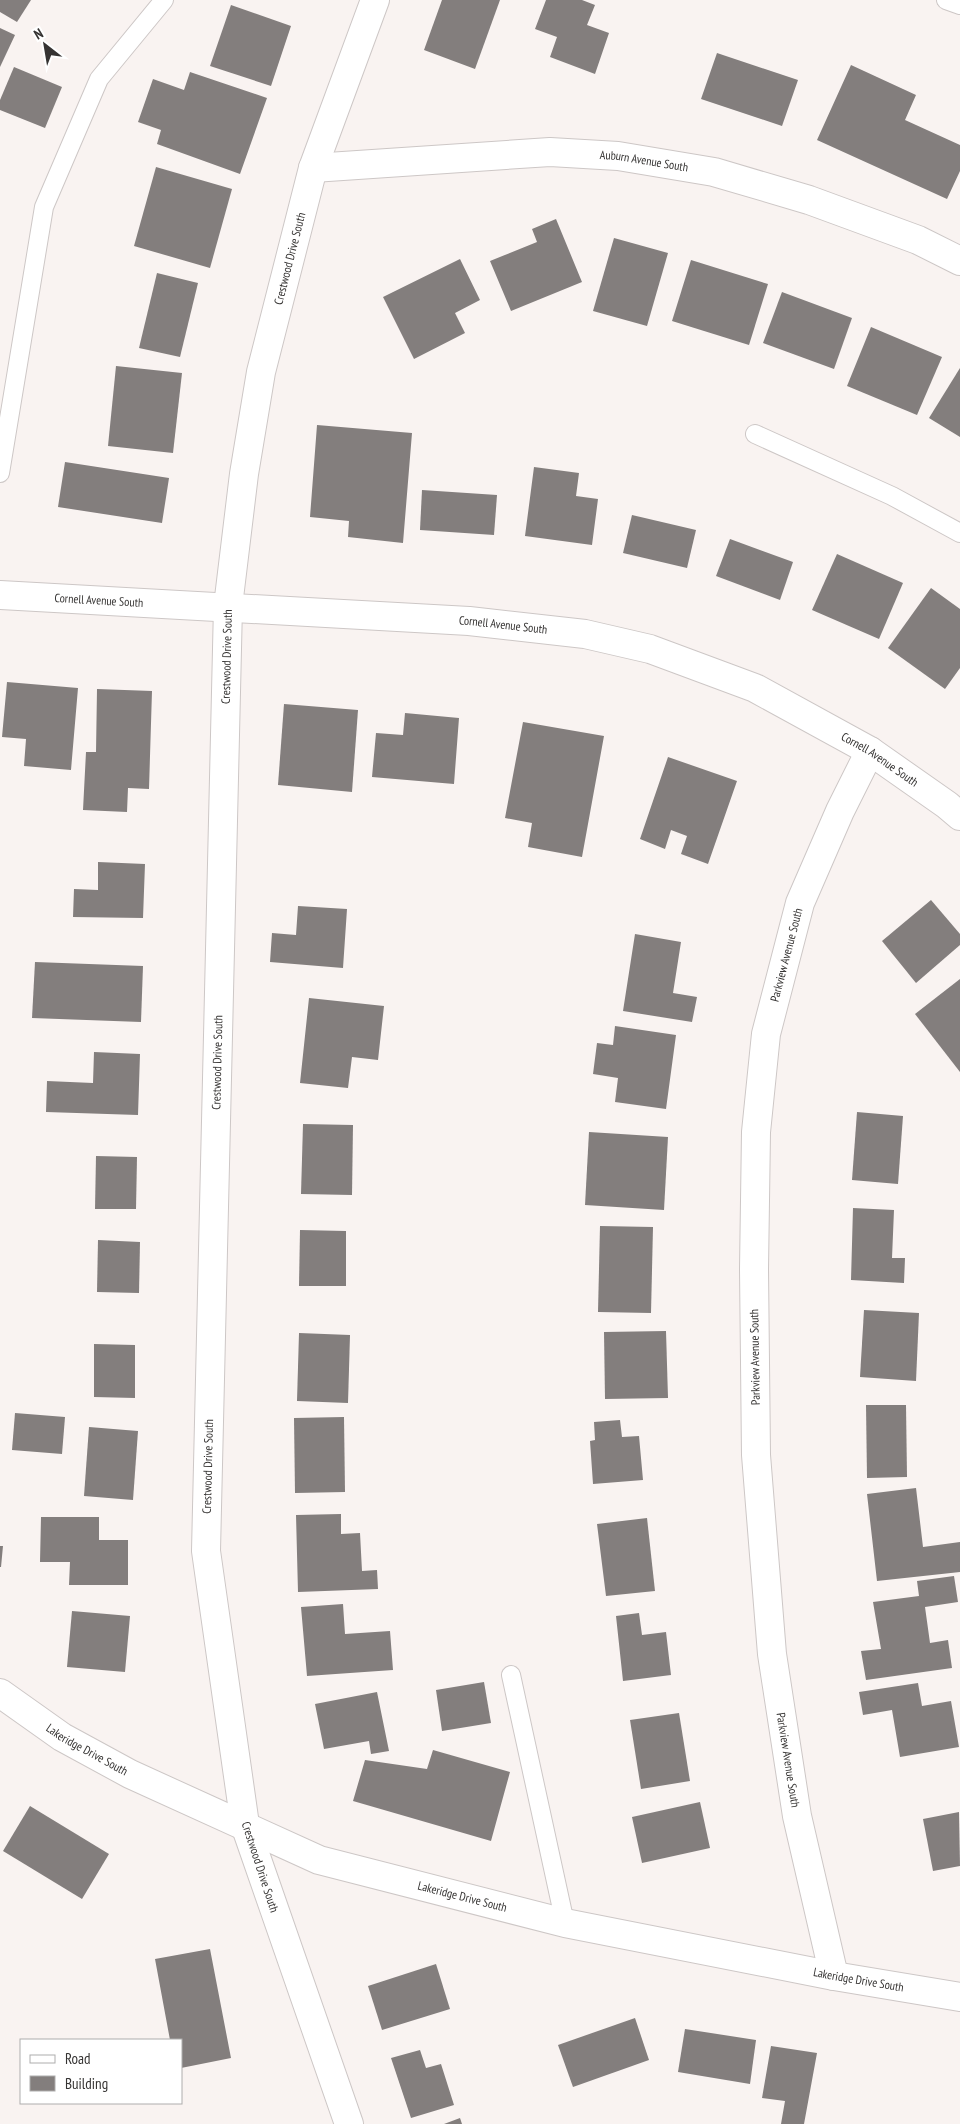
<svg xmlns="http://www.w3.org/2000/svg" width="960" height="2124" font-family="'PT Sans Narrow',sans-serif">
  <rect width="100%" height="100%" fill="#f9f3f1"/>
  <g fill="#837e7d">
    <path d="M0,0H31L17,22L0,12Z"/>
    <path d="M442,0H500L475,69L424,50Z"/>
    <path d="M546,0H582L595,5L587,25L609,33L595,74L550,57L557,37L535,29Z"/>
    <path d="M231,5L291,26L271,86L210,66Z"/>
    <path d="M0,28L15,35L0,67Z"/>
    <path d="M717,53L798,80L782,126L701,99Z"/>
    <path d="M851,65L916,95L905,120L960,145V171L947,199L817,140Z"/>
    <path d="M14,67L62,87L45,128L0,110V100Z"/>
    <path d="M190,72L267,98L240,174L157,144L161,130L138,122L153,79L184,90Z"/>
    <path d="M156,167L232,189L210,268L134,246Z"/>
    <path d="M556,219L582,282L511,311L490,261L537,242L532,229Z"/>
    <path d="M614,238L668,253L647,326L593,311Z"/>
    <path d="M460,259L480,300L455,313L465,333L414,359L383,297Z"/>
    <path d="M691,260L768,284L749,345L672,321Z"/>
    <path d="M157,273L198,283L180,357L139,348Z"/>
    <path d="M782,292L852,318L834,369L763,343Z"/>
    <path d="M871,327L942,357L917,415L847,386Z"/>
    <path d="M116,366L182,373L173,453L108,446Z"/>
    <path d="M960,368V437L929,418Z"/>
    <path d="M317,425L412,433L403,543L348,537L349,521L310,517Z"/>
    <path d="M65,462L169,478L162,523L58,507Z"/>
    <path d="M534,467L579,473L576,496L598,499L592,545L525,536Z"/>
    <path d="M422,490L497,495L494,535L420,530Z"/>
    <path d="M632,515L696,530L687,568L623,553Z"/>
    <path d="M730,539L793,562L780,600L716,576Z"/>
    <path d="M837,554L903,583L879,639L812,610Z"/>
    <path d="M931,588L960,609V668L945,689L888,648Z"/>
    <path d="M7,682L78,688L71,770L24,766L26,739L2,737Z"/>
    <path d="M97,689L152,691L149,789L128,788L127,812L83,810L86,752H96Z"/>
    <path d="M284,704L358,710L352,792L278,785Z"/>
    <path d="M405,713L459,718L454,784L372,777L376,733L403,735Z"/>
    <path d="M523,722L604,736L582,857L528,847L532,823L505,818Z"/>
    <path d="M668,757L737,781L708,864L681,854L687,836L671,830L665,849L640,839Z"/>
    <path d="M98,862L145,864L143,918L73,917L74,889L98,890Z"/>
    <path d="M931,900L960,934V945L916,983L882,941Z"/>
    <path d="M298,906L347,909L343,968L270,962L272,933L296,935Z"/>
    <path d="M635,934L681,942L673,993L697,997L692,1022L623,1011Z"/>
    <path d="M35,962L143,966L141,1022L32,1018Z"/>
    <path d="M960,979V1072L915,1014Z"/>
    <path d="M309,998L384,1006L378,1060L352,1057L348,1088L300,1083Z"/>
    <path d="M615,1026L676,1035L666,1109L615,1102L618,1078L593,1074L597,1043L613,1045Z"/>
    <path d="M94,1052L140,1054L138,1115L46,1112L47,1081L93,1083Z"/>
    <path d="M857,1112L903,1116L898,1184L852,1180Z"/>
    <path d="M303,1124L353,1125L352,1195L301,1194Z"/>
    <path d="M589,1132L668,1137L664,1210L585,1205Z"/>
    <path d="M96,1156L137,1157L136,1209H95Z"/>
    <path d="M853,1208L894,1210L892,1258H905L904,1283L851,1280Z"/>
    <path d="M600,1226L653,1227L651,1313L598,1312Z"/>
    <path d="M300,1230L346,1231V1286H299Z"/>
    <path d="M98,1240L140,1242L139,1293L97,1292Z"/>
    <path d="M864,1310L919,1313L916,1381L860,1377Z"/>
    <path d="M666,1331L668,1398L605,1399L604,1332Z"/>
    <path d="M299,1333L350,1335L348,1403L297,1401Z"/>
    <path d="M94,1344L135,1345V1398L94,1397Z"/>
    <path d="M866,1405H906L907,1477L867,1478Z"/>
    <path d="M15,1413L65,1417L62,1454L12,1450Z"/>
    <path d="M344,1417L345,1492L295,1493L294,1418Z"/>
    <path d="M620,1420L622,1437L639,1436L643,1480L593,1484L590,1441L595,1440L594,1422Z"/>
    <path d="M89,1427L138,1431L133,1500L84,1496Z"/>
    <path d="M916,1488L923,1547L960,1542V1572L877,1581L867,1494Z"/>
    <path d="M341,1514V1534L360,1533L362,1571L377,1570L378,1589L298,1592L296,1515Z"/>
    <path d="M41,1517H99V1540H128V1585H69L70,1562H40Z"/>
    <path d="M647,1518L655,1591L606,1596L597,1524Z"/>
    <path d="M0,1546H3L1,1567H0Z"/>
    <path d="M954,1576L958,1602L925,1607L930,1643L948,1640L952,1668L866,1680L861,1651L881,1649L873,1602L919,1596L917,1581Z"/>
    <path d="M343,1604L345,1634L390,1631L393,1670L307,1676L301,1607Z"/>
    <path d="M72,1611L130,1616L125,1672L67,1667Z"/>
    <path d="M639,1613L642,1635L666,1632L671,1675L623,1681L616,1616Z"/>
    <path d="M484,1682L491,1723L442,1731L436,1690Z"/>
    <path d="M918,1683L922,1706L951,1701L959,1747L900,1757L892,1710L863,1715L859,1692Z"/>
    <path d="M377,1692L389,1751L371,1754L369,1741L324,1749L315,1704Z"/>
    <path d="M679,1713L690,1781L641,1789L630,1720Z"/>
    <path d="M433,1750L510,1772L491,1841L353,1801L365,1760L427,1769Z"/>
    <path d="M700,1802L710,1848L642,1863L632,1817Z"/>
    <path d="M30,1806L109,1854L82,1899L3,1851Z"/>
    <path d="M959,1812L960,1866L933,1871L923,1819Z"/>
    <path d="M210,1949L231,2058L181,2068V2040H170L155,1959Z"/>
    <path d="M436,1964L450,2009L382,2030L368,1986Z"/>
    <path d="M635,2018L649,2060L573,2087L558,2045Z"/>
    <path d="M685,2029L756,2040L750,2084L678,2072Z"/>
    <path d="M771,2046L817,2053L804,2124H781L785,2101L762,2098Z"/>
    <path d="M420,2050L426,2068L441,2064L454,2105L411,2118L391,2058Z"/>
    <path d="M460,2118L462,2124H444Z"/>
  </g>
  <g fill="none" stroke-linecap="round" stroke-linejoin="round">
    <defs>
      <g id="service">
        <path d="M946,0L960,5"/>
        <path d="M755,434L892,496L960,533"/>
        <path d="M0,473L44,207L99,79L164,0"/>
        <path d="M511,1675L565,1923"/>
      </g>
      <g id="minor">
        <path id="s1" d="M313,168L550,152L618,156L714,172L809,200L918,240L960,261"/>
        <path id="s2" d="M0,1693L62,1737L130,1774L319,1860L565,1923L834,1976L960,1997"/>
        <path id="s3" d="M834,1976L797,1816L772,1654L756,1455L754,1269L756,1132L766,1034L800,903L840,811L870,751"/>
        <path id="s4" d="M349,2124L245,1825L206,1551L228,606L244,474L261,372L313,168L375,0"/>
      </g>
      <g id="tertiary">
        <path id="s5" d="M0,595L469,621L585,634L650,649L755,688L870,751L947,805L960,816"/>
      </g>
    </defs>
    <use href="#service" stroke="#cdc7c6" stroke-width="20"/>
    <use href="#minor" stroke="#cdc7c6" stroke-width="30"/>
    <use href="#tertiary" stroke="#cdc7c6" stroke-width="30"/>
    <use href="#service" stroke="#fff" stroke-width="18"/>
    <use href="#minor" stroke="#fff" stroke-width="28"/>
    <use href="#tertiary" stroke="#fff" stroke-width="28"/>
  </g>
  <g text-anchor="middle" stroke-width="4.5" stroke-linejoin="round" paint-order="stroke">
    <g font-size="12" fill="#353332" stroke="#fff">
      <text dy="4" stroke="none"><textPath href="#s1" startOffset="332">Auburn Avenue South</textPath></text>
      <text dy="4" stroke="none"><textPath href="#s4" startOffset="1892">Crestwood Drive South</textPath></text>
      <text dy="4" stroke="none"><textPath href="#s5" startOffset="99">Cornell Avenue South</textPath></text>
      <text dy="4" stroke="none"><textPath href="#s5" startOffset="504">Cornell Avenue South</textPath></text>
      <text dy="4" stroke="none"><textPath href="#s4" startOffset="1488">Crestwood Drive South</textPath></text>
      <text dy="4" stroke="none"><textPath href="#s5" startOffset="909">Cornell Avenue South</textPath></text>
      <text dy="4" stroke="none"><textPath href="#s3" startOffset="1031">Parkview Avenue South</textPath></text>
      <text dy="4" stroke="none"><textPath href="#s4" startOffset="1082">Crestwood Drive South</textPath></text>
      <text transform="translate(755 1357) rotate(-91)" y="4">Parkview Avenue South</text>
      <text dy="4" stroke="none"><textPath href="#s4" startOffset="678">Crestwood Drive South</textPath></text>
      <text dy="4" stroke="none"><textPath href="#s2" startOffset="104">Lakeridge Drive South</textPath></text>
      <text transform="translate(788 1760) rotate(81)" y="4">Parkview Avenue South</text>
      <text transform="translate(260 1867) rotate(72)" y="4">Crestwood Drive South</text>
      <text dy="4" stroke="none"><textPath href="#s2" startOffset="509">Lakeridge Drive South</textPath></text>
      <text dy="4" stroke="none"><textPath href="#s2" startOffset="914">Lakeridge Drive South</textPath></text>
    </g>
  </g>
  <rect x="20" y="2039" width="162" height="65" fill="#ffffff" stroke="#aeadad"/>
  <rect x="30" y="2055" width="25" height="8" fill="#ffffff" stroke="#aeadad"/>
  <text x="65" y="2064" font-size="15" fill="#353332">Road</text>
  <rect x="30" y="2076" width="25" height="15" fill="#837e7d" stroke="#aeadad"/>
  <text x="65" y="2089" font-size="15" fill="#353332">Building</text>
  <g transform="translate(45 45) rotate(329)" stroke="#ffffff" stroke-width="4" paint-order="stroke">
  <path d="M0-4L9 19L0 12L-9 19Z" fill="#353332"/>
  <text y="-8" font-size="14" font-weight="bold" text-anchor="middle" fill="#353332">N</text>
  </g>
</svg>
